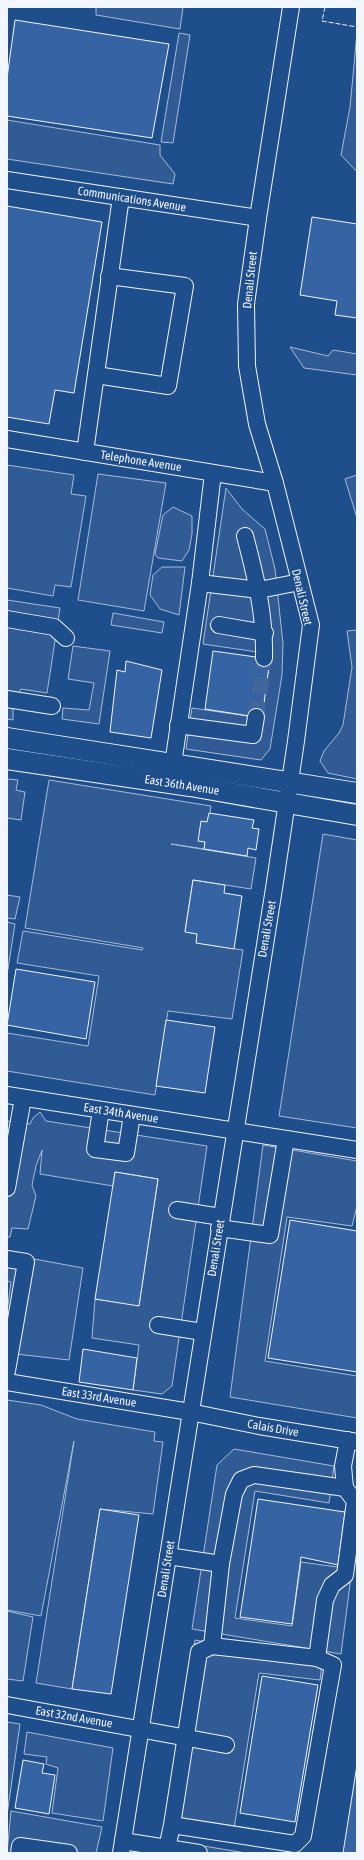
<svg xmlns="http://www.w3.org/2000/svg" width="364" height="1860" font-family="'Asap Condensed',sans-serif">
  <rect width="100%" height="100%" fill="#1f4e8c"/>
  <g fill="#305b95" stroke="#a8bbd7">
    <path d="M96,7H183L180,29L96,15Z"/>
    <path d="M179,33L190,35L173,143L161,142Z"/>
    <path d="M357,33V172L341,155L350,107Z"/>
    <path d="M7,120L160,145V155L175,174L173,184L7,159Z"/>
    <path d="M290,347L328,356L333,350L357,354V375L304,368Z"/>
    <path d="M7,465L74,475L71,494L86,496L71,587L55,585L53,596L7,588Z"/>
    <path d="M98,474L166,483L144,611L78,600Z"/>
    <path d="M357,475V518L345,479Z"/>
    <path d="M226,488L242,509L265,529L275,569L283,644L282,675L270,749L261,760L186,749L192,708L261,718L271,654L203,644Z"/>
    <path d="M173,507L192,516V534L189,550L182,561L158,558L155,554L163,515Z"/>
    <path d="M162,567H185L179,615L160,609L150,595L153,575Z"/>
    <path d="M7,600L60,608L47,693L21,689L13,708V720L7,719Z"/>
    <path d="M113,613L164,622L162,633L111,625Z"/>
    <path d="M357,630V779L328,773L320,761L324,751L339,733L343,725L352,667L347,631Z"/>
    <path d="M73,646L110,651L99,724L62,719L63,708L89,710L94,683L68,679Z"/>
    <path d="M7,779L18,780L16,790L25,792L21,820L7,818Z"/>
    <path d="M49,780L211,806L204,849L171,844L256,858L251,889L193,880L185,931L197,934L198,943L243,950L232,1019L168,1011L155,1095L7,1071V1033L88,1046L99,976L17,963L23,931L142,950L143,948L25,928Z"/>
    <path d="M323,834L357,840V1128L279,1116Z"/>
    <path d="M7,895L20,897L15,919L7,918Z"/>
    <path d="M7,922L15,924L7,975Z"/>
    <path d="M40,1112L46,1121L207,1146L172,1386L162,1394L133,1390L139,1345L92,1338L95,1299L139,1305L158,1179L115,1172L113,1186L40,1174L42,1150L36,1166L32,1185L36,1196L28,1229L12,1228L10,1237H7V1121L30,1124L33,1118Z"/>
    <path d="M263,1145L357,1161V1206L352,1226L287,1217L265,1361L357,1376V1418L230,1397Z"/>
    <path d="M7,1254L83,1268L69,1360L7,1353V1312L11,1282L7,1281Z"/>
    <path d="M7,1400L41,1405L77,1419L155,1432L154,1441L163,1442L153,1514L100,1509L72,1689L36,1683L74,1441L41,1616L7,1610Z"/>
    <path d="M234,1449L334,1466L329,1503L255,1491L235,1618L292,1626L301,1562L352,1569L341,1654L192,1629L217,1465Z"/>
    <path d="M7,1611L33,1617L23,1681L7,1679Z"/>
    <path d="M195,1640L322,1663L320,1680L259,1673L232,1841L167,1829Z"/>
    <path d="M7,1722L20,1724L7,1815Z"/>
    <path d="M27,1732L113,1748L103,1821L52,1813L58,1768L46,1764L47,1757L24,1754Z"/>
    <path d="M11,1811L102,1827L96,1853H7Z"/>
    <path d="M155,1838L246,1853H153Z"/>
  </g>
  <g fill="#3563a3" stroke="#f2f6ff">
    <path d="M15,20L169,44L152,138L7,116V78Z"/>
    <path d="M7,206L102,222L74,393L55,390L49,424L7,417Z"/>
    <path d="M312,217L357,224V318L335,315L337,301L300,295Z"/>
    <path d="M213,651L270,659L262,718L205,709Z"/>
    <path d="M126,661L162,670L151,738L110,732L117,670L125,672Z"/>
    <path d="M209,813L254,820L252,828L259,829L256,850L248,848L247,856L204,849L205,842L198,841L201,821L207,822Z"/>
    <path d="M193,880L225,885L224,893L242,896L234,949L196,943L197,934L185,932Z"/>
    <path d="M16,969L95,982L86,1039L7,1025Z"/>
    <path d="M166,1020L215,1027L205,1093L156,1086Z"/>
    <path d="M115,1172L158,1179L139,1306L95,1299Z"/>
    <path d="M290,1220L357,1231V1372L268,1358Z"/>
    <path d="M83,1349L137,1358L133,1390L79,1382Z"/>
    <path d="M258,1499L345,1512L338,1565L301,1557L292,1624L240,1617Z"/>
    <path d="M100,1509L139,1515L111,1694L72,1689Z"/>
    <path d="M262,1676L318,1685L295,1822L240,1813Z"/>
    <path d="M23,1760L44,1764L42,1773L55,1775L49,1814L15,1808Z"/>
    <path d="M357,1765V1853H343Z"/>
  </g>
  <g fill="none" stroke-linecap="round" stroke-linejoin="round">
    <path stroke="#3f679d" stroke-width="16" stroke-dasharray="16 8" stroke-linecap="butt" d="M256,717L264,658"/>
    <defs>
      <g id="minor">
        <path d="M7,180L258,218"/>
        <path d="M96,375L168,386L185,286L109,276"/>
        <path d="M7,439L275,483"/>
        <path d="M85,452L121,197"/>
        <path d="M213,473L200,583L259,590L300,582"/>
        <path d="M245,536C256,578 265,614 264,658"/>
        <path d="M7,619L54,627L66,638"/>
        <path d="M219,625L265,633"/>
        <path d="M7,699L52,706"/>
        <path d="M178,725L253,735L256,717"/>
        <path d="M173,764L200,583"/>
        <path d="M7,1095L357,1150"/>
        <path d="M101,1110L95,1149L126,1153L132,1115"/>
        <path d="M7,1188L23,1098"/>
        <path d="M177,1210L221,1217"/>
        <path d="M219,1228L270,1235L286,1139"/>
        <path d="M7,1259L26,1262L7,1371"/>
        <path d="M158,1325L203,1332"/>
        <path d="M7,1382L190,1412L259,1426L357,1442"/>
        <path d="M345,1488L343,1466L348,1440"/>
        <path d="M168,1556L221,1564"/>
        <path d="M212,1646L221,1564L234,1494L241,1480L254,1475L345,1488L355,1501L345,1575L332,1585L325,1600L317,1658"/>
        <path d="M7,1705L226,1745"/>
        <path d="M123,1841L199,1853"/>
        <path d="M19,1853L20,1846L69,1853"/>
        <path d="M121,1853L275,882L296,741L311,625L275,483L257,424L247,366L246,304L258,218L291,7"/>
        <path d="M166,1853L172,1825L199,1652L212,1646L317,1658L333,1665L303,1836L295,1844L172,1825"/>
      </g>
      <g id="major">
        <path d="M7,738L357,793"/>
        <path d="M7,759L190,786L357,815"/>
      </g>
    </defs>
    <use href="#minor" stroke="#f2f6ff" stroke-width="18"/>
    <use href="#major" stroke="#f2f6ff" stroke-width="22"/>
    <use href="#minor" stroke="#1f4e8c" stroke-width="16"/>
    <use href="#major" stroke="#1f4e8c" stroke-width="20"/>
    <path stroke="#f2f6ff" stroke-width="1" stroke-dasharray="5 2" stroke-linecap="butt" d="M325,7L322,21L357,27"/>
  </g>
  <g text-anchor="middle" stroke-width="3" stroke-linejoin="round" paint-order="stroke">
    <g font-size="12" fill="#f2f6ff" stroke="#1f4e8c">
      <text transform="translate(132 199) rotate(9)" y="4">Communications Avenue</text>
      <text transform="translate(250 280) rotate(-84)" y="4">Denali Street</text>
      <text transform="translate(141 461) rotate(9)" y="4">Telephone Avenue</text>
      <text transform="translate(302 597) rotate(77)" y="4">Denali Street</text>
      <text transform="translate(182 785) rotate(9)" y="4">East 36th Avenue</text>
      <text transform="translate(267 929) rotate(-80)" y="4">Denali Street</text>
      <text transform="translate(121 1113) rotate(9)" y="4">East 34th Avenue</text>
      <text transform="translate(216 1248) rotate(-81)" y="4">Denali Street</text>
      <text transform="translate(99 1397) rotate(9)" y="4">East 33rd Avenue</text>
      <text transform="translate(273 1428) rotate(10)" y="4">Calais Drive</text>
      <text transform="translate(166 1569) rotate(-81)" y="4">Denali Street</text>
      <text transform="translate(74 1717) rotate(10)" y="4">East 32nd Avenue</text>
    </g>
  </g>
  <rect width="364" height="1860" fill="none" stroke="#f2f6ff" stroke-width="16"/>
</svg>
